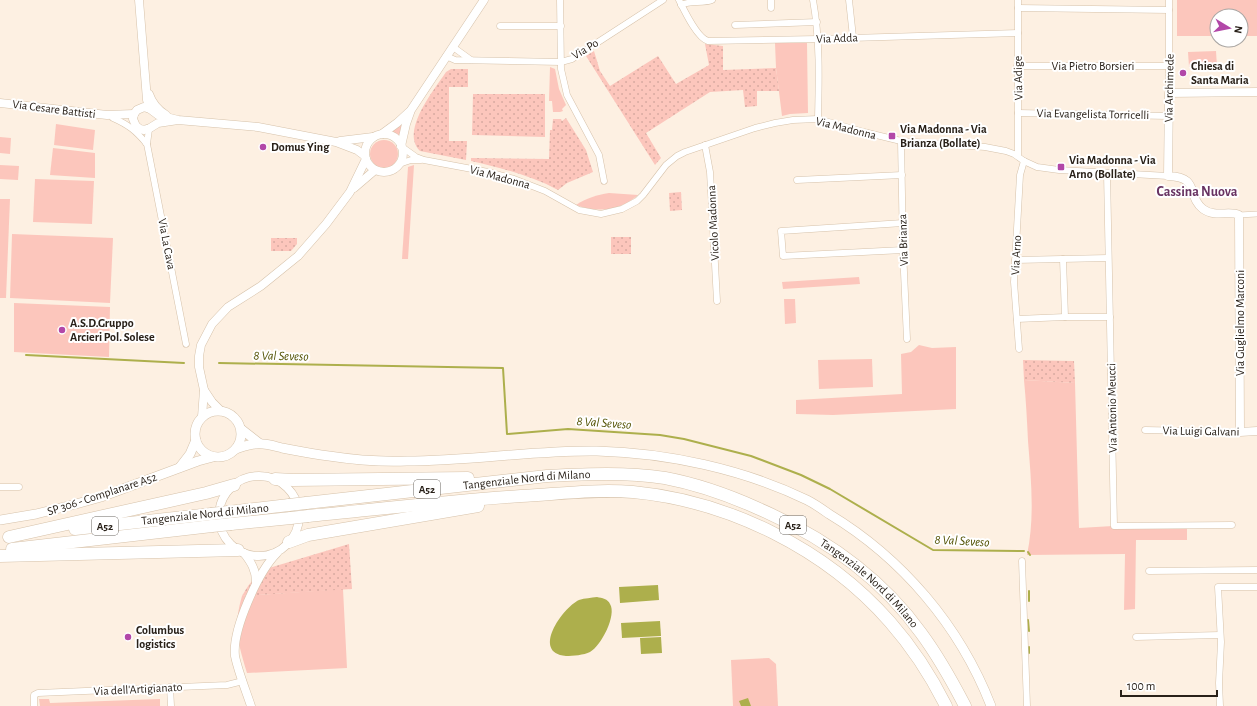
<svg xmlns="http://www.w3.org/2000/svg" width="1257" height="706" font-family="'Alegreya Sans',sans-serif">
  <defs>
    <pattern id="park-dots" width="8" height="8" patternUnits="userSpaceOnUse"><rect width="8" height="8" fill="#fcc6bc"/><path d="M2 2h.1M6 6h.1" fill="none" stroke="#d8aaa1" stroke-width="1.8" stroke-linecap="round"/></pattern>
  </defs>
  <rect width="100%" height="100%" fill="#fdf0e2"/>
  <g fill="#fcc6bc">
    <path d="M1177,0H1257V36H1241V16H1217V36H1177Z"/>
    <path d="M775,43H807L808,113L790,114L782,116L776,68Z"/>
    <path d="M1216,51L1217,67H1189L1188,52Z"/>
    <path d="M550,67L555,69L559,89L566,105L562,109L563,111L560,112H553L552,101H549Z"/>
    <path d="M404,119L400,138L392,134L391,132Z"/>
    <path d="M56,124L95,130L93,150L54,145Z"/>
    <path d="M0,137L11,138L10,154L0,153Z"/>
    <circle cx="384" cy="154" r="14"/>
    <path d="M53,148L95,153V178L50,175Z"/>
    <path d="M0,165L19,166L18,180L0,179Z"/>
    <path d="M414,165L408,259H402L408,167Z"/>
    <path d="M35,179L94,181L92,224L33,222Z"/>
    <path d="M609,193L638,195C620,211 598,213 576,205C586,198 597,195 609,193Z"/>
    <path d="M0,199H10L6,298H0Z"/>
    <path d="M12,234L113,238L110,303L10,298Z"/>
    <path d="M859,277L860,284L783,289L782,282Z"/>
    <path d="M784,299H795L796,323L785,324Z"/>
    <path d="M14,303L110,307L109,357L14,352Z"/>
    <path d="M919,345L932,348L956,347V409L833,415L796,414V400L902,394L901,354L911,352Z"/>
    <path d="M872,359L873,387L819,389L818,360Z"/>
    <path d="M1024,380L1075,383L1079,528L1113,526L1187,527V540H1136L1135,609L1124,610L1125,554L1027,555C1035,517 1031,479 1028,441C1027,421 1026,400 1024,380Z"/>
    <path d="M343,589L347,668L247,673C238,643 233,627 242,596Z"/>
    <path d="M769,658L776,664L778,706H733L731,660Z"/>
    <path d="M39,699H49L50,703L160,699V706H40Z"/>
  </g>
  <g fill="url(#park-dots)">
    <path d="M705,44L723,46V70L776,68L779,91H757V106L745,107L743,90L710,92L646,133L661,158L655,165L586,56L594,51L600,71L610,86L658,56L676,84L709,65Z"/>
    <path d="M451,69H468V87H449V141H467L466,160L420,151C400,131 434,90 446,72Z"/>
    <path d="M473,94H545V137L472,135Z"/>
    <path d="M566,118L586,150L593,172L567,183L558,190C530,175 501,168 471,161V158L549,159L550,130H552L553,119H561L562,121Z"/>
    <path d="M681,192L682,210L670,211L669,193Z"/>
    <rect x="611" y="237" width="20" height="17"/>
    <path d="M271,238H297V244L291,251H271Z"/>
    <path d="M1023,360L1074,361L1075,383L1024,380Z"/>
    <path d="M349,544L352,589L242,596C250,582 255,576 269,568Z"/>
  </g>
  <g fill="#adaf4c">
    <path d="M658,585L659,600L620,603L619,587Z"/>
    <path d="M597,597C602,598 608,599 610,604C617,615 601,646 590,652C584,655 573,656 566,656C531,653 562,608 579,600C585,598 591,598 597,597Z"/>
    <path d="M660,621L661,636L622,638L621,623Z"/>
    <path d="M661,637L662,653L641,654L640,638Z"/>
    <path d="M748,698L751,706H741L739,701Z"/>
  </g>
  <g fill="none" stroke-linecap="round" stroke-linejoin="round">
    <g stroke="#adaf4c" stroke-width="2">
      <path d="M26,355L184,363"/>
      <path d="M219,363L503,368L507,434L568,429L660,435L684,439L751,456L801,475L830,489L933,550L1024,551"/>
      <path d="M1028,552L1030,555"/>
      <path d="M1029,601V591"/>
      <path d="M1028,620L1029,631"/>
      <path d="M1029,647V653"/>
    </g>
    <defs>
      <path id="pedestrian" d="M1239,215L1257,214"/>
      <g id="minor">
        <path d="M560,0L561,69L567,95L599,155L604,181"/>
        <path d="M679,0C684,10 697,38 708,41L818,39L1018,33"/>
        <path d="M771,0V8"/>
        <path d="M813,0C820,39 819,79 818,119"/>
        <path d="M849,0L853,37"/>
        <path d="M681,5C691,0 702,4 712,0"/>
        <path d="M1018,8L1169,10"/>
        <path d="M735,25L817,22"/>
        <path d="M500,26H561"/>
        <path d="M453,47L471,60"/>
        <path d="M446,56L455,60L561,62L572,59L663,0"/>
        <path d="M1017,66H1169"/>
        <path d="M1169,93V0"/>
        <path d="M1018,113L1168,116"/>
        <path d="M113,118C129,125 136,131 147,144L186,344"/>
        <path d="M901,141L903,250L907,339"/>
        <path d="M146,143L147,144L149,129"/>
        <path d="M705,145L710,172L717,301"/>
        <path d="M402,147L416,157L424,160L488,172L514,179L545,191L579,210L601,214L622,209L637,201L643,195L666,165L677,156L685,152L755,128L775,123L793,120L818,119L864,132L901,141L985,147L1006,151L1014,154L1024,161L1037,167L1059,170L1168,176"/>
        <path d="M1018,156V0"/>
        <path d="M399,164L411,160H421"/>
        <path d="M1107,173L1114,526L1232,525"/>
        <path d="M797,180L902,175"/>
        <path d="M903,223L781,231L783,256L903,250"/>
        <path d="M1063,259L1065,317"/>
        <path d="M1015,260L1108,258"/>
        <path d="M1017,319L1065,317H1110"/>
        <path d="M1019,349L1014,282L1020,175L1024,161"/>
        <path d="M1145,430L1240,432"/>
        <path d="M0,487H19"/>
        <path d="M1022,561L1027,706"/>
        <path d="M1149,571L1257,570"/>
        <path d="M1136,637L1220,635"/>
        <path d="M170,687L171,706"/>
        <path d="M34,706V695L38,693L227,685L243,681"/>
        <path d="M1220,706L1219,683L1221,642L1218,587H1257"/>
      </g>
      <g id="tertiary">
        <path d="M139,0L147,100L150,109"/>
        <path d="M1257,92L1169,93L1168,176C1201,177 1186,196 1203,209C1215,218 1230,210 1239,215L1240,432L1257,431"/>
        <path d="M149,94C152,103 158,110 166,115"/>
        <path d="M0,103L107,115L134,114"/>
        <path d="M178,120L158,115L150,109L144,107L137,110L134,114L133,119L136,126L140,129L144,130L150,128L158,123L178,120L258,127L336,142L357,150L365,156"/>
        <circle cx="384" cy="153" r="19"/>
        <path d="M382,134L397,123L409,112"/>
        <path d="M340,141L373,137"/>
        <path d="M401,146L406,124L411,110L484,0"/>
        <path d="M354,188L375,170"/>
        <path d="M204,390L212,402L221,411"/>
        <path d="M202,417L204,390L199,367V356L201,345L212,324L228,307L261,286L298,256L326,224L350,192L366,159"/>
        <circle cx="259" cy="516" r="40"/>
        <path d="M244,553C251,562 256,570 256,582"/>
        <path d="M251,706C246,691 238,671 235,656C232,630 258,572 277,553"/>
      </g>
      <g id="secondary">
        <circle cx="218" cy="434" r="23"/>
        <path d="M241,429L259,443"/>
        <path d="M236,449C242,447 249,444 256,444C265,443 274,446 282,448C298,451 313,454 329,456C355,460 381,462 407,461C470,461 534,450 597,451C668,453 743,469 807,500C815,504 822,509 829,514C902,558 960,626 991,706"/>
        <path d="M180,467L190,454L196,440"/>
        <path d="M0,520L36,514L76,504L101,497L198,461L213,457"/>
      </g>
      <g id="motorway">
        <path d="M275,479L293,480L468,478"/>
        <path id="s1" d="M306,503L547,476C587,474 626,472 665,478C697,484 728,495 757,508C822,536 880,576 921,633C938,656 952,681 965,706"/>
        <path d="M228,512L289,505"/>
        <path d="M308,516C379,509 450,501 521,496C558,494 596,489 633,492C729,501 826,549 890,622C912,647 931,676 946,706"/>
        <path d="M231,524L291,518"/>
        <path d="M75,529L211,514"/>
        <path d="M9,537L206,493L234,485"/>
        <path d="M289,542L308,535L478,506"/>
        <path d="M12,549L212,526"/>
        <path d="M0,556L238,550"/>
      </g>
    </defs>
    <use href="#pedestrian" stroke="#d6c2aa" stroke-width="6"/>
    <use href="#minor" stroke="#d6c2aa" stroke-width="7"/>
    <use href="#tertiary" stroke="#d6c2aa" stroke-width="9"/>
    <use href="#secondary" stroke="#d6c2aa" stroke-width="10"/>
    <use href="#motorway" stroke="#d6c2aa" stroke-width="13"/>
    <use href="#pedestrian" stroke="#fff" stroke-width="5"/>
    <use href="#minor" stroke="#fff" stroke-width="6"/>
    <use href="#tertiary" stroke="#fff" stroke-width="8"/>
    <use href="#secondary" stroke="#fff" stroke-width="9"/>
    <use href="#motorway" stroke="#fff" stroke-width="12"/>
    <defs>
      <g id="motorway-bridge">
        <path d="M289,505L306,503"/>
        <path d="M211,514L228,512"/>
        <path d="M291,518L308,516"/>
        <path d="M212,526L231,524"/>
      </g>
    </defs>
    <use href="#motorway-bridge" stroke="#d6c2aa" stroke-width="13" stroke-linecap="butt"/>
    <use href="#motorway-bridge" stroke="#fff" stroke-width="12"/>
  </g>
  <g fill="#b247a8" stroke="#fff" stroke-width="1.5">
    <circle cx="1183" cy="73" r="4"/>
    <rect x="888" y="132" width="8" height="8" rx="2"/>
    <circle cx="263" cy="147" r="4"/>
    <rect x="1057" y="163" width="8" height="8" rx="2"/>
    <circle cx="62" cy="330" r="4"/>
    <circle cx="128" cy="637" r="4"/>
  </g>
  <g text-anchor="middle" stroke-width="4" stroke-linejoin="round" paint-order="stroke">
    <g fill="#fff" stroke="#69645e" stroke-width="1">
      <rect x="414" y="480" width="26" height="18" rx="3"/>
      <rect x="780" y="516" width="26" height="18" rx="3"/>
      <rect x="92" y="517" width="26" height="18" rx="3"/>
    </g>
    <g font-size="11" font-weight="bold" fill="#292119">
      <text x="427" y="493">A52</text>
      <text x="793" y="529">A52</text>
      <text x="105" y="530">A52</text>
    </g>
    <g font-size="12" fill="#292119" stroke="#fff">
      <text transform="translate(837 38) rotate(-2)" y="4">Via Adda</text>
      <text transform="translate(585 49) rotate(-31)" y="4">Via Po</text>
      <text x="1093" y="70">Via Pietro Borsieri</text>
      <text transform="translate(1018 78) rotate(-91)" y="4">Via Adige</text>
      <text transform="translate(1169 88) rotate(-89)" y="4">Via Archimede</text>
      <text transform="translate(54 109) rotate(7)" y="4">Via Cesare Battisti</text>
      <text transform="translate(1093 114) rotate(1)" y="4">Via Evangelista Torricelli</text>
      <text transform="translate(846 128) rotate(14)" y="4">Via Madonna</text>
      <text transform="translate(500 177) rotate(15)" y="4">Via Madonna</text>
      <text transform="translate(713 223) rotate(-93)" y="4">Vicolo Madonna</text>
      <text transform="translate(903 240) rotate(-92)" y="4">Via Brianza</text>
      <text transform="translate(167 244) rotate(79)" y="4">Via La Cava</text>
      <text transform="translate(1016 255) rotate(-87)" y="4">Via Arno</text>
      <text transform="translate(1240 323) rotate(-90)" y="4">Via Guglielmo Marconi</text>
      <text transform="translate(1112 408) rotate(-91)" y="4">Via Antonio Meucci</text>
      <text transform="translate(1201 431) rotate(1)" y="4">Via Luigi Galvani</text>
      <text dy="4" stroke="none"><textPath href="#s1" startOffset="222">Tangenziale Nord di Milano</textPath></text>
      <text transform="translate(102 494) rotate(-18)" y="4">SP 306 - Complanare A52</text>
      <text transform="translate(205 514) rotate(-6)" y="4">Tangenziale Nord di Milano</text>
      <text dy="4" stroke="none"><textPath href="#s1" startOffset="594">Tangenziale Nord di Milano</textPath></text>
      <text transform="translate(138 689) rotate(-3)" y="4">Via dell'Artigianato</text>
    </g>
    <g font-size="12" font-weight="bold" fill="#292119" stroke="#fff" text-anchor="start">
      <text x="1191" y="70">Chiesa di<tspan x="1191" dy="14">Santa Maria</tspan></text>
      <text x="900" y="133">Via Madonna - Via<tspan x="900" dy="14">Brianza (Bollate)</tspan></text>
      <text x="271" y="151">Domus Ying</text>
      <text x="1069" y="164">Via Madonna - Via<tspan x="1069" dy="14">Arno (Bollate)</tspan></text>
      <text x="70" y="327">A.S.D.Gruppo<tspan x="70" dy="14">Arcieri Pol. Solese</tspan></text>
      <text x="136" y="634">Columbus<tspan x="136" dy="14">logistics</tspan></text>
    </g>
    <g font-size="13" font-style="italic" fill="#525203" stroke="#fff">
      <text transform="translate(281 355) rotate(1)" y="5">8 Val Seveso</text>
      <text transform="translate(604 422) rotate(4)" y="5">8 Val Seveso</text>
      <text transform="translate(962 540) rotate(3)" y="5">8 Val Seveso</text>
    </g>
    <g font-size="14" font-weight="bold" fill="#683362" stroke="#fff">
      <text x="1197" y="196">Cassina Nuova</text>
    </g>
  </g>
  <g transform="translate(1229 28) rotate(100)"><circle r="19" fill="#ffffff" stroke="#a9a6a3"/>
  <path d="M0-3L7 15L0 10L-7 15Z" fill="#b247a8"/>
  <text y="-6" font-size="11" font-weight="bold" text-anchor="middle" fill="#292119">N</text>
  </g>
  <path d="M1121 690v6h96v-6" fill="none" stroke="#292119" stroke-width="2"/>
  <text x="1127" y="690" font-size="12" fill="#292119" stroke="#ffffff" stroke-width="3" paint-order="stroke">100 m</text>
</svg>
